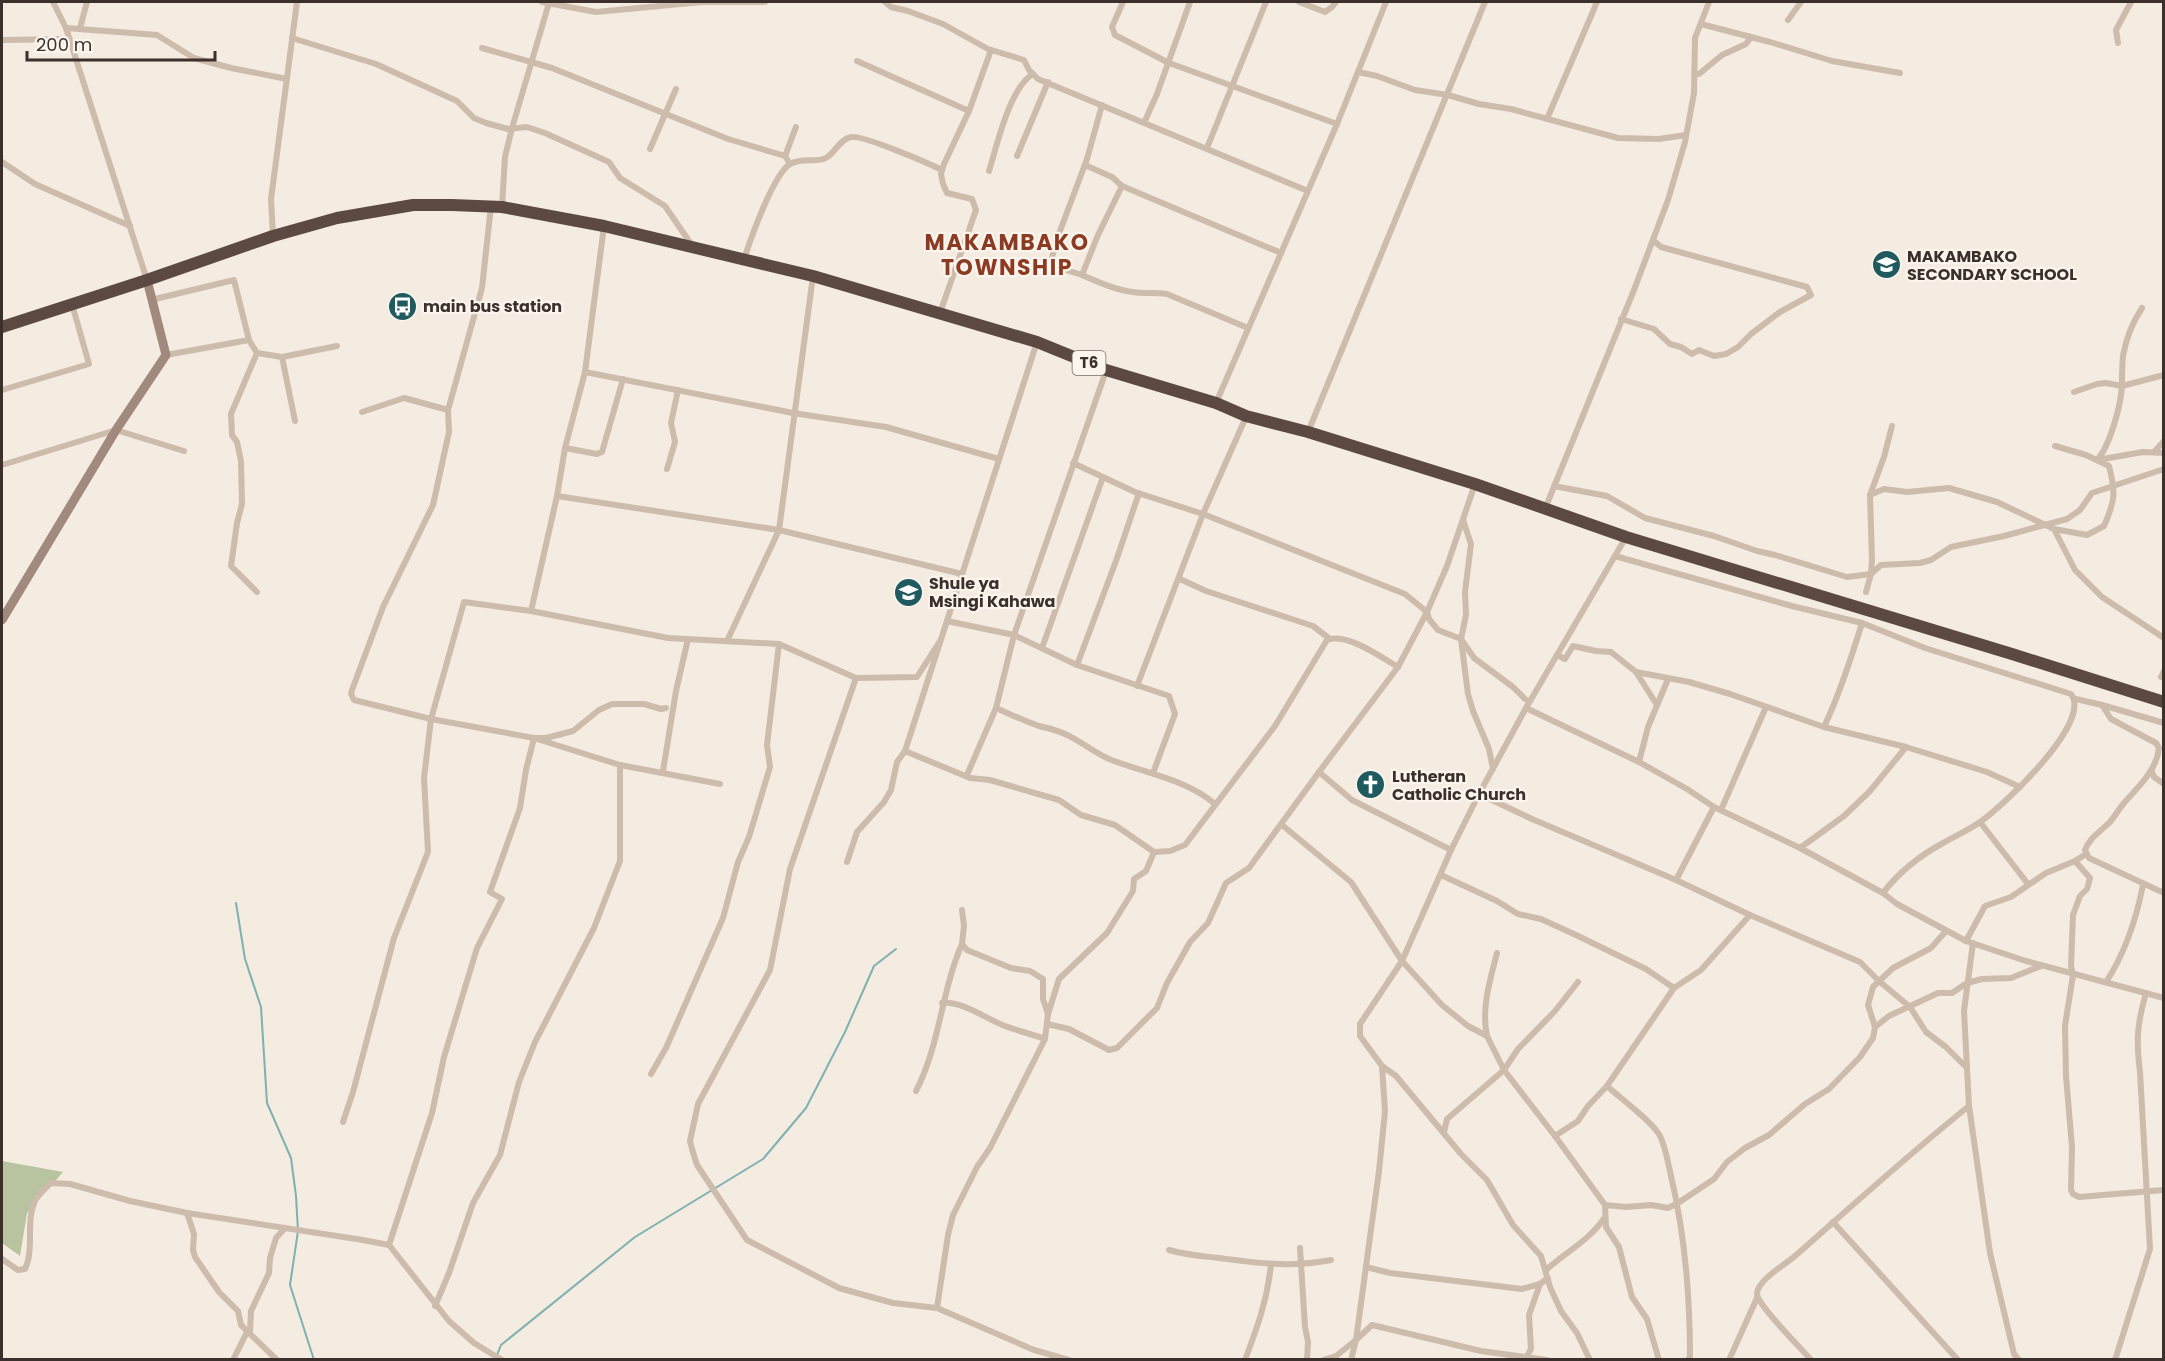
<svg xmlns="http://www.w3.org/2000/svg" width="2165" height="1361" font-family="Poppins,sans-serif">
  <rect width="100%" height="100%" fill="#f4ebe1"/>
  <path fill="#b8c4a0" d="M2,1161L63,1172L27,1213L20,1256L2,1243Z"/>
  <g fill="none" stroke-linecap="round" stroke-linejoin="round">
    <g stroke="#7fb0b2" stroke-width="2">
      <path d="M236,903L245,959L261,1007L267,1103L291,1158L296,1196L298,1231L290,1285L314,1360"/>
      <path d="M495,1360L501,1345L635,1237L763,1159L806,1108L845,1032L874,966L896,949"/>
    </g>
    <g stroke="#cdbbac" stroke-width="6">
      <path d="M53,2L66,28L147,280"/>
      <path d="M542,2L596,12L702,2H765"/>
      <path d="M885,2L891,7L908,11L943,24L988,49L1024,60L1029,70L1038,79L1308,191"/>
      <path d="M1123,2L1112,27L1115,35L1169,63L1337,124"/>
      <path d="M1299,2L1325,12L1332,7L1336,2"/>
      <path d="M1788,20L1801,2"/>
      <path d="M1701,24L1770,42L1832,61L1900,73"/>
      <path d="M66,28L157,35L194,58L231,68L287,79"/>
      <path d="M80,28L87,2"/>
      <path d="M292,38L376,64L457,101L474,118L486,123L508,129L527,127L545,133L609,162L620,178L665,206L691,244"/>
      <path d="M2,40L69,39"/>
      <path d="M2118,43L2116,30L2131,2"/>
      <path d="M482,48L552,68L728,139L785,156L790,164"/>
      <path d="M857,61L969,111"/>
      <path d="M1358,72L1377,76L1415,90L1448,95L1479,104L1511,109L1618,138L1659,139L1686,135"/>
      <path d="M1695,74H1699L1722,55L1746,44L1751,37"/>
      <path d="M1547,119L1597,2"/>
      <path d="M1144,123L1157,94L1190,2"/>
      <path d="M1207,148L1266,2"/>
      <path d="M650,149L676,89"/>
      <path d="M785,156L796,127"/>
      <path d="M1017,156L1048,82"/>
      <path d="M2,162L35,184L130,226"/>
      <path d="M1085,165L1112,177L1122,186"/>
      <path d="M989,171C997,145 1010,87 1033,74"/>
      <path d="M502,207L505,157L512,128L549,3"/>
      <path d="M273,236L271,199L297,2"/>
      <path d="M744,259C751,238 773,175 790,164C803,157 817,163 826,158C835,153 840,139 851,137C863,135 928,163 942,170"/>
      <path d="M1082,275L1050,265L1057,239L1087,159L1102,105"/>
      <path d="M151,300L234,280L249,340L257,353L282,357L337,346"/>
      <path d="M2142,308C2132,323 2126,339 2123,356C2122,366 2122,375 2122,385C2121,405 2110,446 2097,460L2143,452L2164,453"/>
      <path d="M940,313L976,210L972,199L947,193L943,184L941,174L944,164L969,111L991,50"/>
      <path d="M1621,319L1654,329L1670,344L1681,347L1692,354L1699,350L1714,356L1726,354L1738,347L1751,334L1780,312L1811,295L1807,287L1661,247L1653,240"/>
      <path d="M1248,328L1167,294C1155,292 1144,294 1133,292C1116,290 1098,282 1082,275L1098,235L1122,186L1281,253"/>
      <path d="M257,353L231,414L232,435L237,442L241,461L242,504L237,523L231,566L257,592"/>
      <path d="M166,355L249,340"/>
      <path d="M282,357L295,421"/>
      <path d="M585,372L793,413L886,427L999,459"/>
      <path d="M2,390L89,364L72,304"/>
      <path d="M2074,392L2097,384L2106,383L2122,386L2164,375"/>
      <path d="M1216,403L1337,124L1386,2"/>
      <path d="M448,410L449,432L433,505L383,607L352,690L351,694L354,700L431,719L534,738L620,765L720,784"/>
      <path d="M362,412L404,398L448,410L482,288L491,206"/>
      <path d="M1308,432L1485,2"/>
      <path d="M565,448L597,454L602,452L623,379"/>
      <path d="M2155,451L2164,441"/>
      <path d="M1073,463L1135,492L1203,514L1405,594L1427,612L1429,619L1438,630L1461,639L1474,658L1513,687L1525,699"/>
      <path d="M2,465L116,430L184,451"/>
      <path d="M667,469L675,442L671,423L678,390"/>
      <path d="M1554,486L1607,496L1645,518L1714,536L1757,551L1775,555L1847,577L1871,574L1881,565L1920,563L1931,560L1951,547L2004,536L2067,519L2080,510L2092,493L2164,469"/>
      <path d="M1870,495L1884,489L1907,492L1949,488L1997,502L2054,529L2087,535L2104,526C2115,501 2116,493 2109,466L2086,455L2055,446"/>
      <path d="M557,496L779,530L962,574"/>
      <path d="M1545,509L1634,290L1668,200L1685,142L1694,93L1695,38L1709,2"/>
      <path d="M1463,520L1471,544L1465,592L1466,615L1461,639L1468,694L1473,711L1489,749L1493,769"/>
      <path d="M2054,529L2075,570L2102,597L2164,638"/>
      <path d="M1615,556L1792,606L1862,623L1925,648L2071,694C2093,722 2003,806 1980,822C1969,830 1955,836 1943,843C1921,855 1899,872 1883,893"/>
      <path d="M1180,579L1206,591L1313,626L1330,639"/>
      <path d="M1866,592L1871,574L1872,560L1870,495L1884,457L1892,426"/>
      <path d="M531,611L557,496L565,448L585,372L604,226"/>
      <path d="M947,621L1014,635L1077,665L1169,696L1175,714L1153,773"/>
      <path d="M727,641L779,530L813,276"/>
      <path d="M1042,648L1103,477"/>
      <path d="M1557,655L1565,659L1573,646L1596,651L1611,652L1636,672L1689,682L1730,694L1824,727L1906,747L1987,772L2020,787"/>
      <path d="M1077,665L1116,561L1139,493"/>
      <path d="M1636,672L1657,705"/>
      <path d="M2161,677L2164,671"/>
      <path d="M856,678L790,869L770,970L698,1104L690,1141L692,1149L697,1165L747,1240L839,1288L893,1303L937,1308L1034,1350L1069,1360"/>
      <path d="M1137,686L1203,514L1246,417"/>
      <path d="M2076,699L2102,705L2111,719L2156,743L2159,748C2157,770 2138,787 2124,803C2119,809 2115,816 2110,822C2101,831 2089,838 2085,850L2089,858L2164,893"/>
      <path d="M2102,705L2164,723"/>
      <path d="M996,708C1010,714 1024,721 1039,726C1047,728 1057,730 1065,734C1081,741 1093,752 1109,759C1144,773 1186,779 1215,804"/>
      <path d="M1526,708L1639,762L1687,789L1714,807L1800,848L1883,893L1897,904L1966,941L2026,961L2164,998"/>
      <path d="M1824,727C1840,693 1851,659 1862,623"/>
      <path d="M905,751L1037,342"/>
      <path d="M1639,762L1648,727L1668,679"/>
      <path d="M2151,770L2154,777L2164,784"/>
      <path d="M663,771L676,691L688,639"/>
      <path d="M1319,772L1352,800L1451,850"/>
      <path d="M967,775L996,708L1014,635L1106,371"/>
      <path d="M1479,794L1532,819L1676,880L1750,915L1860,962L1879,981L1910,1007L1926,1032L1946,1047L1966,1067"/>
      <path d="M1721,810L1766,707"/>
      <path d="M1980,822L2028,884"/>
      <path d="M1282,825L1351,882L1402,961L1442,1005L1468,1026L1487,1036L1504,1070L1555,1136L1605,1205L1606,1227L1619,1247L1632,1297L1647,1319L1659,1360"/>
      <path d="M1800,848L1844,816L1870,791L1906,747"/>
      <path d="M2075,861L2090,878L2087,889L2080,896L2073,915L2071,966L2073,975L2065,1026L2066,1076L2072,1147L2071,1190L2073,1194L2079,1197L2164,1190"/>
      <path d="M847,862L857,832L884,802L891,790L897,762L905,751L970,778L990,780L1059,800L1081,815L1115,825L1154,852"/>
      <path d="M1441,875L1497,901L1518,914L1541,919L1576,935L1646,969L1674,988"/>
      <path d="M1676,880L1714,807"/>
      <path d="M962,910L964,926L962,944L967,950L1011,968L1030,971L1043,979V999L1048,1014"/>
      <path d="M1966,941L1985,906L2011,897L2046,873L2075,861L2086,854"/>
      <path d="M1973,943L1964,1011L1969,1106L1990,1253L2014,1354L2019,1360"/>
      <path d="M2106,982C2126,952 2136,920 2143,885"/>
      <path d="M942,1003C963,1001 986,1019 1005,1026C1018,1031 1032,1034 1045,1039"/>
      <path d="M1047,1024L1069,1029L1109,1050L1117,1048L1157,1008L1167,983L1190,942L1208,923L1226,883L1249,868L1319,772L1398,667L1427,612L1447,566L1475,484"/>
      <path d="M1875,1027L1889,1016L1938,993H1952L1967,983L1982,979L2011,978L2041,966"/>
      <path d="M1487,1036C1481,1009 1490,980 1497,953"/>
      <path d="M1382,1066L1396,1076L1461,1154L1487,1180L1513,1225L1541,1256L1550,1287L1561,1311L1577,1333L1590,1360"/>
      <path d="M651,1074L666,1048L723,918L738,862L749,837L770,767L767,745L779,644"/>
      <path d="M1607,1086C1620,1098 1653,1122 1660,1136C1666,1148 1668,1163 1671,1176C1685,1235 1690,1297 1690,1357L1688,1360"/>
      <path d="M916,1091C940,1045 941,992 962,944"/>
      <path d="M343,1122L353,1092L394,938L428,852L424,778L431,719L464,602L531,611L668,638L779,644L856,678L917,677L940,641"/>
      <path d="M1444,1132L1447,1119L1504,1070L1518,1049L1555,1011L1578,982"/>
      <path d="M1555,1136L1578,1121L1588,1106L1607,1086L1674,988L1701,970L1750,915"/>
      <path d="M1605,1205L1626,1207L1651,1205L1668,1208L1678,1203L1714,1179L1727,1162L1745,1148L1769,1135L1805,1104L1829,1089L1860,1057L1873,1038L1875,1027L1868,1005L1873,987L1893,968L1931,948L1946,931"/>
      <path d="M187,1213L194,1234L193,1250L195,1257L219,1292L238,1311L241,1325L277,1360"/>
      <path d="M1833,1222L1958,1360"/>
      <path d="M389,1245L432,1113L444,1057L477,948L502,899L490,892L520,808L526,770L534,738H546L573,731L599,710L612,704H644L661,709L666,708"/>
      <path d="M1300,1248L1305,1327L1308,1342L1307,1360"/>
      <path d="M1169,1250C1186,1255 1201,1256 1219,1258C1259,1263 1290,1268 1331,1260"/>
      <path d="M2,1259L18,1270L25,1269C35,1248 25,1222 35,1201C38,1194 46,1188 51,1183L70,1184L130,1201L187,1213L363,1240L389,1245L449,1321L474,1343L502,1360"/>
      <path d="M1366,1267L1390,1273L1522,1289L1540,1284L1548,1278"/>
      <path d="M1546,1270C1566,1252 1590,1240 1605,1217"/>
      <path d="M435,1306L449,1273L473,1203L500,1155L519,1082L535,1042L594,928L620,861V765"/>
      <path d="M937,1308L948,1235L953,1215L977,1167L990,1148L1045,1039L1048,1014L1059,979L1107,933L1133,891L1134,879L1146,871L1154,852L1170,851L1185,845L1275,726L1327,640C1346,632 1381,657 1398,667"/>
      <path d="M1527,1356L1531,1349L1529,1315L1540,1284"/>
      <path d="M233,1360L246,1334L250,1332L251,1311L269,1273L270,1258L276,1238L285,1228"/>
      <path d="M1245,1360C1258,1325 1267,1301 1271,1265"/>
      <path d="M1323,1360L1336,1356L1356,1340L1379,1171L1385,1111L1382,1066L1360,1036V1024L1402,961L1451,850L1479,794L1526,708L1626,537"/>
      <path d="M1351,1360L1356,1340L1372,1325L1481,1351L1547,1360"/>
      <path d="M1729,1360L1757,1298"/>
      <path d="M1811,1360C1801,1348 1756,1304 1757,1293C1758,1280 1786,1264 1795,1256C1853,1205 1909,1154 1969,1106"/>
      <path d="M2115,1360L2150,1249L2140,1072C2136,1040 2137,1024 2146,993"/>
    </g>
    <path stroke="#a18a7d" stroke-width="9" d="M2,620L116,430L166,355L147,280"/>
    <path stroke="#5c4a42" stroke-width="12" d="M2,327L147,280L273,236L337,218L413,205H452L502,207L604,226L813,276L1037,342L1106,370L1216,403L1246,416L1308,432L1475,484L1626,537L2012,654L2164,702"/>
  </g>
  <defs>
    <symbol id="school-disc" viewBox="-11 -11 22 22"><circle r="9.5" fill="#1f5a5e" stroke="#fbf5ee"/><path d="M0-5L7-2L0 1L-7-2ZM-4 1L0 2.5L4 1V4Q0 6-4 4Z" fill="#fff"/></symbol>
    <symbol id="bus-disc" viewBox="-11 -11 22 22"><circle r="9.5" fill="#1f5a5e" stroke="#fbf5ee"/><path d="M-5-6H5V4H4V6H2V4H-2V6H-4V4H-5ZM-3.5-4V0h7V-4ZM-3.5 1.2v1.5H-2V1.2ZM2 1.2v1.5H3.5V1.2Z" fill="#fff"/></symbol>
    <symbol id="church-disc" viewBox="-11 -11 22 22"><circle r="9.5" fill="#1f5a5e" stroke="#fbf5ee"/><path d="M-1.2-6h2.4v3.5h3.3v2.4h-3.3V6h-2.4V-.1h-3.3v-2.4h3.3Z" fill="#fff"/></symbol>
  </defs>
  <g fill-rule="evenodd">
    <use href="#school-disc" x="1870" y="248" width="33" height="33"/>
    <use href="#bus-disc" x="386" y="290" width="33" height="33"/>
    <use href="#school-disc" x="892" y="576" width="33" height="33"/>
    <use href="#church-disc" x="1354" y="768" width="33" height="33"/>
  </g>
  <g text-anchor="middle" stroke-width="4.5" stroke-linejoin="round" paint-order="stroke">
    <rect fill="#fbf5ee" stroke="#756b66" stroke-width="1.5" x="1072.5" y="351" width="33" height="24" rx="4.5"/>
    <g font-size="15" font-weight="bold" fill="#3b302b">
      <text x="1089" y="368">T6</text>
    </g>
    <g font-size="16" font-weight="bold" fill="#3b302b" stroke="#fbf5ee" text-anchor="start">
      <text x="1907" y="262">MAKAMBAKO<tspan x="1907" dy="18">SECONDARY SCHOOL</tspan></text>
      <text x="423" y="312">main bus station</text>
      <text x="929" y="589">Shule ya<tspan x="929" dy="18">Msingi Kahawa</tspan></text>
      <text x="1392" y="782">Lutheran<tspan x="1392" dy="18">Catholic Church</tspan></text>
    </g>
    <g font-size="22" font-weight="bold" letter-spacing="1.5" fill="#8c3b22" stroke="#fbf5ee">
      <text x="1007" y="250">MAKAMBAKO<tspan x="1007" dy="25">TOWNSHIP</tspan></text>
    </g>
  </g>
  <rect width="2165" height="1361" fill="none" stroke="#3b302b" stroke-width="6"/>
  <path d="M27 51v9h188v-9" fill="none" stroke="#3b302b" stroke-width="3"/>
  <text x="36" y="51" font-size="18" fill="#3b302b" stroke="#fbf5ee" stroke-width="4.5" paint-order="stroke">200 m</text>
</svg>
